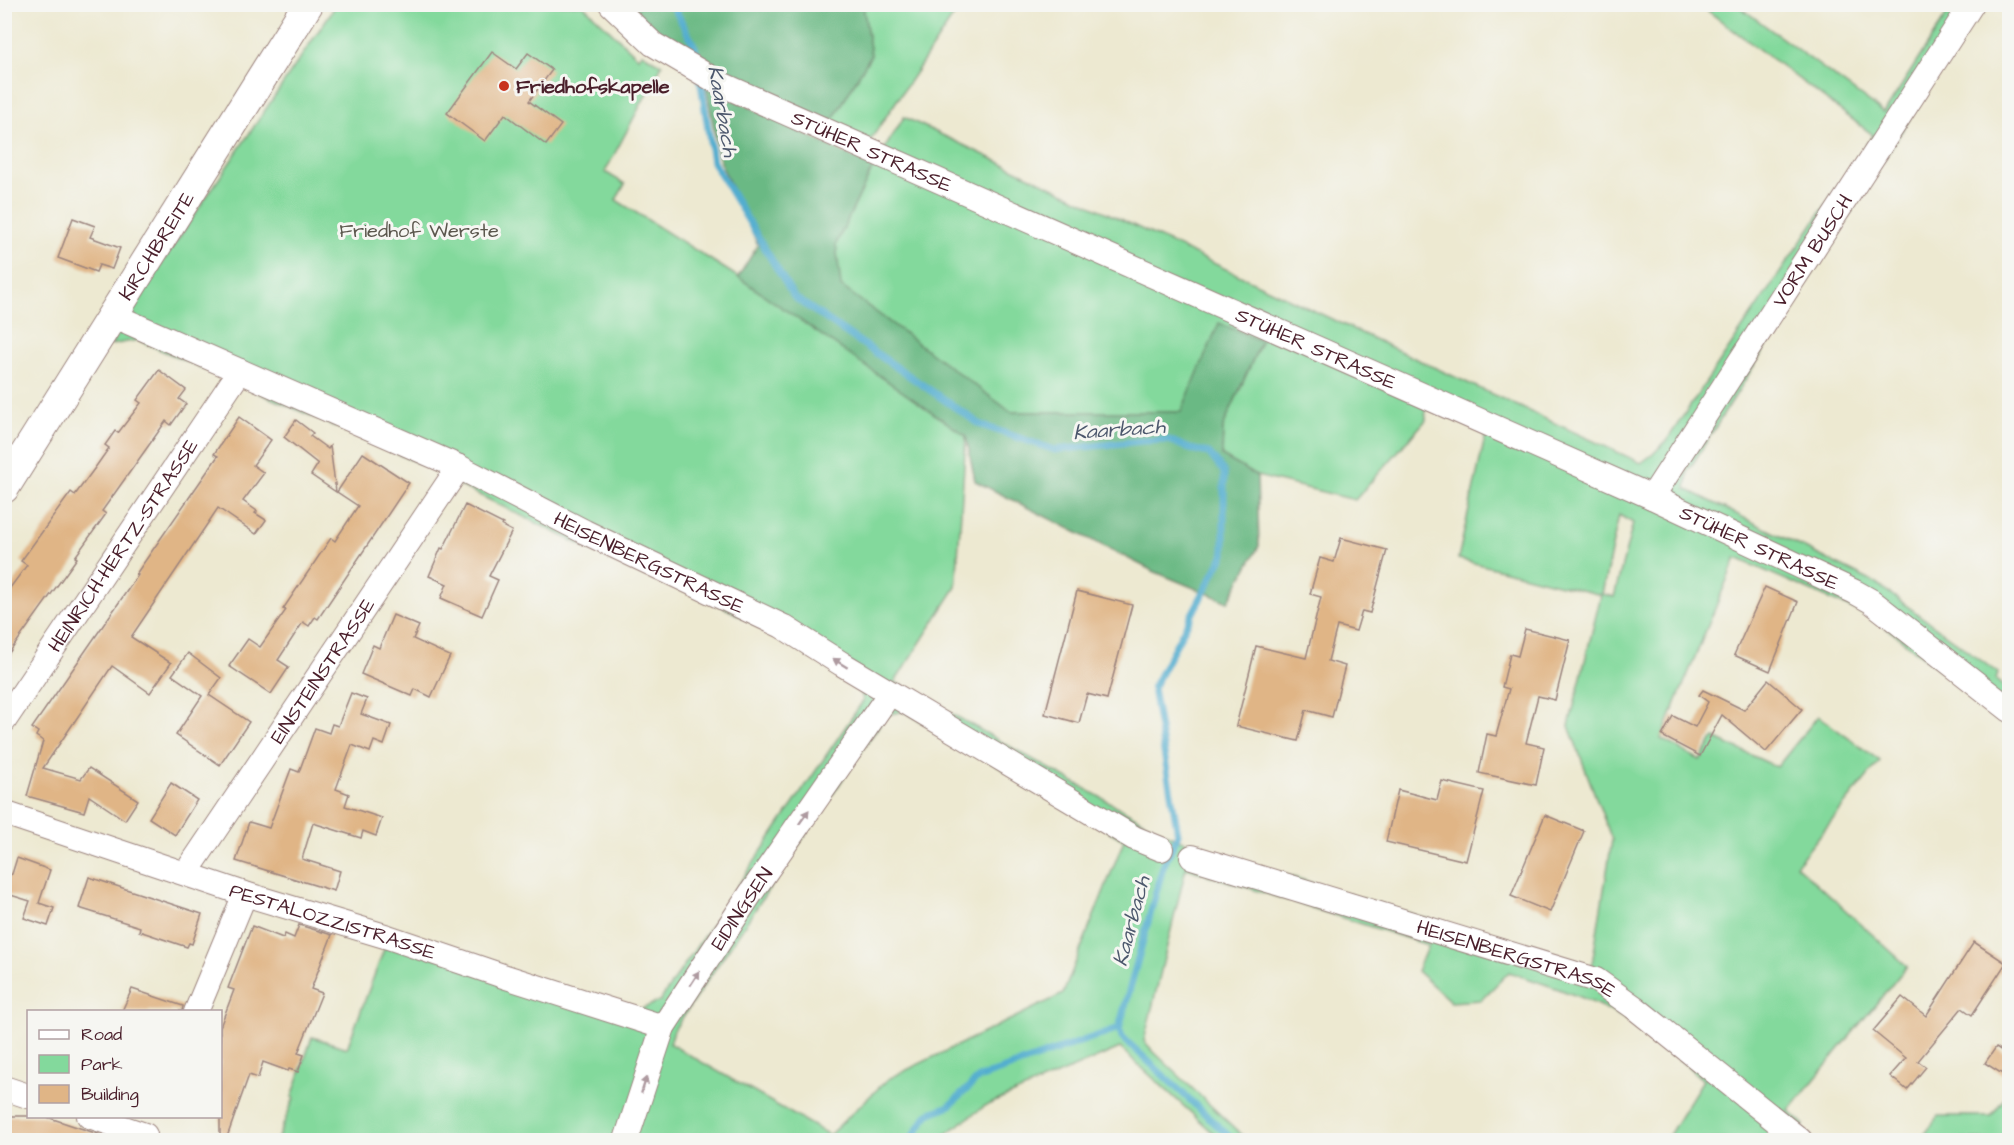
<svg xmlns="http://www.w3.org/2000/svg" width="2014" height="1145" font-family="'Architects Daughter',sans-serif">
  <rect width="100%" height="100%" fill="#f6f6f2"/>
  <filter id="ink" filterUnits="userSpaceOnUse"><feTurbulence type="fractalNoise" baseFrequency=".0167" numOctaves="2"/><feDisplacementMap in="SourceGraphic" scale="12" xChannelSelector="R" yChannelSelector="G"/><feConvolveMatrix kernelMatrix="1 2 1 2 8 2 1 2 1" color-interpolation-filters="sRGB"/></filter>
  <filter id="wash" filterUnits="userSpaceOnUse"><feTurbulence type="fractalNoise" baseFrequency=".008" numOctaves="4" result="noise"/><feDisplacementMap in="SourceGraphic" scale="24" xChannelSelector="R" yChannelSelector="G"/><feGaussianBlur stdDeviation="1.35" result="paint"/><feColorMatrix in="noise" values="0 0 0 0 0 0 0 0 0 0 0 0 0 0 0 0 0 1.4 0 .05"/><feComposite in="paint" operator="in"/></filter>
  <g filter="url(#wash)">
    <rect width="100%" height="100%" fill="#ede9d1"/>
    <g fill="#83d99c" stroke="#667c64" stroke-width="1.5" fill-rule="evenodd">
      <path d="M336,5H583L638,57L642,53L662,65L605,172L625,184L616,200L738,277L966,436L956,587L895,682L1166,834L1206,850L1591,970L1612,840L1569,726L1601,595L1458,559L1486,433L1425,406L1426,420L1355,500L1257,476L1222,456L1223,427L1261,342L1182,412H1011L840,286L836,244L873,167L904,117L1429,365L1641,463L1653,454L1667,440L1873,135L1700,5H1737L1884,113L1953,5H1981L1688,471L1686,489L1877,584L1998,673L1996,680L2009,692V730L1948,676L1875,619L1736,558L1661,739L1700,760L1714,738L1777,767L1818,716L1880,761L1796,865L1907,966L1789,1111L1804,1125L1792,1140H1666L1703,1080C1677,1057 1652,1034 1622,1017C1586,997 1547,985 1509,972L1481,1000L1451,1002L1417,971L1428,945L1186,868L1144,1041L1155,1053L1247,1140H1221L1120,1048L985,1106L937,1140H277L294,1098L292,1097L312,1037L347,1048L386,944L637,1011L660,1001L863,701L859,684L774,634L716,603L579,544L467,489L430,468L138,340L111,345L168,254ZM1619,515L1633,523L1614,597L1602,594ZM904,711L1124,840L1063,994L888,1079L829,1135L670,1044L674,1030L886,715Z"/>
      <path d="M863,5H961L869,142L830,124L871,55Z"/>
      <path d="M2006,1096L2009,1098V1140H1920L1939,1116H1991Z"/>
    </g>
    <g fill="#6ab984" stroke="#5a6c58" stroke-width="1.5">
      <path d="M632,5H863L871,55L830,124L658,33Z"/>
      <path d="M706,86L873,167L836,244L841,286L1011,412H1181L1219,323L1261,341L1223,427L1222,456L1257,476L1259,546L1228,602L1153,571L975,481L966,436L738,277L758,245L720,162Z"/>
    </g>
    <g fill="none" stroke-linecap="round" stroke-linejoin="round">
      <g stroke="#52adcf" stroke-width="7">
        <path d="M672,4L695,47L698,63"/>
        <path d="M700,77L713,162L794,297L981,425L1055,450L1142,441L1169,440L1190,449L1209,453L1224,472V554L1153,688L1178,834L1163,867L1119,1028L979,1078L949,1106L928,1114L911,1140"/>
        <path d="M1119,1028L1122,1037L1233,1140"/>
      </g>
    </g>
    <g id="blocks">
      <g fill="#e0b586">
        <path d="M492,52L516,69L528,53L552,70L529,101L561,125L546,145L505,114L485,141L447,113Z"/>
        <path d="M73,218L95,226L90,237L120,248L112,269L99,265L96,272L58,258Z"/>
        <path d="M159,370L186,390L179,399L186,404L171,425L166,421L144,452L102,511L106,514L75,557L77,558L4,660V596L27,565L21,561L71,492L75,495L97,465L109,448L105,445L115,431L118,433L141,403L137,400Z"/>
        <path d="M239,417L271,440L253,465L264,473L243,501L257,511L255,513L266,520L256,534L218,508L131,637L171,663L150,693L112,666L43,768L81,779L89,768L138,800L125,820L89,796L84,812L27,796L43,741L36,736L38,732L32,728L138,575L136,574L218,456L214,454Z"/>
        <path d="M296,420L313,433L310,436L328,449L330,446L336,492L311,475L318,464L284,437Z"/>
        <path d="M363,453L409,483L318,619L315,617L309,626L303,622L278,660L289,667L271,694L229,666L248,639L260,647L286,610L283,609L331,538L335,541L358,506L337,492Z"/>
        <path d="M465,505L503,524L502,526L512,531L489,576L498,580L482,616L441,598L447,584L429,576L441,548L443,549Z"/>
        <path d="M1341,538L1387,550L1370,613L1362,611L1356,631L1337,626L1328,661L1345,666L1332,717L1306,710L1298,741L1236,726L1256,646L1306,658L1321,597L1310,594L1320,558L1334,562Z"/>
        <path d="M1765,587L1798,602L1770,671L1734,655Z"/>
        <path d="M1077,591L1132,605L1107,699L1087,694L1079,723L1045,714Z"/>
        <path d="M393,615L419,626L413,639L450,656L431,697L415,689L412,696L361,674L373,645L379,648Z"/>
        <path d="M1525,629L1570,640L1555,700L1538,696L1526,743L1544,747L1536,785L1479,773L1487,734L1496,736L1509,689L1502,687L1510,654L1518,656Z"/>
        <path d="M188,653L221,678L209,695L249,722L220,765L176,735L202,696L172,675Z"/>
        <path d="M1768,680L1802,709L1766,752L1722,715L1700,756L1662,736L1673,716L1695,727L1708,702L1699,695L1703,690L1744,710Z"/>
        <path d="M351,693L367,699L361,714L391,725L384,745L374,741L370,752L352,745L336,789L349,794L345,806L382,818L376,836L363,831L361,838L313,823L302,859L340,871L334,891L236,861L249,822L269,828L291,769L299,772L315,728L329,733L332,724L338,726Z"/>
        <path d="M1442,781L1484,791L1466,861L1386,842L1398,790L1437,800Z"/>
        <path d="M171,783L197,800L175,835L149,818Z"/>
        <path d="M1545,815L1584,831L1550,912L1511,896Z"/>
        <path d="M17,858L50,870L39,903L54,908L48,926L24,918L30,901L4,893V878L12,874Z"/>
        <path d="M89,877L202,914L192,944L189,943L187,947L139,931L140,927L79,908Z"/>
        <path d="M299,925L332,935L311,989L322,993L298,1053L304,1055L298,1072L289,1069L288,1071L263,1062L258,1078L249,1075L226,1140H220V1027L234,990L228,988L252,926L283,938L285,934L294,938Z"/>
        <path d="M1974,942L2006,963L1972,1015L1962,1008L1918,1061L1926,1067L1907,1090L1890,1076L1906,1058L1873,1031L1902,997L1926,1016Z"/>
        <path d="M132,989L183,1006L182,1011H122Z"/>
        <path d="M1996,1047L2010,1056V1079L1985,1063Z"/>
        <path d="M4,1116H44L107,1137L106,1140H4Z"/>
      </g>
    </g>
  </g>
  <g filter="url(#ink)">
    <use href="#blocks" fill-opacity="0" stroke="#9c847e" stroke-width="1.5"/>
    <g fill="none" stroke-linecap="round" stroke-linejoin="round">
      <defs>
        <g id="minor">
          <path id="s1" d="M611,4L653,44L721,84L1652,497L1855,592L1871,601L2010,710"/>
          <path id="s2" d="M115,313L128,322L459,467L585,532L782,626L842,664L1134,838L1161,849"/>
          <path id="s3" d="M1652,497L1972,4"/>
          <path id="s4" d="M4,721L240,371"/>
          <path id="s5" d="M4,813L245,894L388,937L503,976L663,1027"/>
          <path id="s6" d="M1192,857L1596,980L1634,1007L1800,1140"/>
          <path id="s7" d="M186,873L459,467"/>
          <path d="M196,1012L245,894"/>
          <path d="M4,1088L28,1096"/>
          <path d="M89,1116L145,1135"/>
          <path id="s8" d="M626,1140L663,1027L751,893L890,693"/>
        </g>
        <g id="tertiary">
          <path id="s9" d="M4,488L308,4"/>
        </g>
      </defs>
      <use href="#minor" stroke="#9c847e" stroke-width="26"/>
      <use href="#tertiary" stroke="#9c847e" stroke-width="32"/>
      <use href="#minor" stroke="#fff" stroke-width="24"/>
      <use href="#tertiary" stroke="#fff" stroke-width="30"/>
    </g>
    <defs><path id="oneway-solid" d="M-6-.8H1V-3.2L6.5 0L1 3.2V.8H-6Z" transform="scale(1.5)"/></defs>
    <g fill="#ae9aa0">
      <use href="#oneway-solid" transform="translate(840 663) rotate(-148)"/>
      <use href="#oneway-solid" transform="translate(804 817) rotate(-55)"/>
      <use href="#oneway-solid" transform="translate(695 978) rotate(-57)"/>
      <use href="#oneway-solid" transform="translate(644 1085) rotate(-72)"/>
    </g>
  </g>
  <circle fill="#c8321e" stroke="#f6f6f2" stroke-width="2" cx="504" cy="86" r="6"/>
  <g text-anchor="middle" stroke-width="6" stroke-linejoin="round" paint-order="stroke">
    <g font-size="20" font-weight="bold" fill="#4a1f2b" stroke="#f6f6f2" text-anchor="start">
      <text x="516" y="93">Friedhofskapelle</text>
    </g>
    <g font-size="20" fill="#4a1f2b" stroke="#f6f6f2">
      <text dy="7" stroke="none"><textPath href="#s1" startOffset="302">STÜHER STRASSE</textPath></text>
      <text dy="7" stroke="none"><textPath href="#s9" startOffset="286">KIRCHBREITE</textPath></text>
      <text dy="7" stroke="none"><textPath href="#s3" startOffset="294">VORM BUSCH</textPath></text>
      <text dy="7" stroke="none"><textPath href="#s1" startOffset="788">STÜHER STRASSE</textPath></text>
      <text dy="7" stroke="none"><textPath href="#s4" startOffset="212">HEINRICH-HERTZ-STRASSE</textPath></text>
      <text dy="7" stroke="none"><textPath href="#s1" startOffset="1274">STÜHER STRASSE</textPath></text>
      <text dy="7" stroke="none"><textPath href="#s2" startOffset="590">HEISENBERGSTRASSE</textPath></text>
      <text dy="7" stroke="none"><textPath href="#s7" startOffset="244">EINSTEINSTRASSE</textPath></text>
      <text dy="7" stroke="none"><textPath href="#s8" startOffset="261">EIDINGSEN</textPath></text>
      <text dy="7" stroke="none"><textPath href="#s5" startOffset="346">PESTALOZZISTRASSE</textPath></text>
      <text dy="7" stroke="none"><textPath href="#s6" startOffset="340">HEISENBERGSTRASSE</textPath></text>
    </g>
    <g font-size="20" fill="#5b574d" stroke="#f6f6f2">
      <text x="419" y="237">Friedhof Werste</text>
    </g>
    <g font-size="21" font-style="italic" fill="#4d586d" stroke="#f6f6f2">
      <text transform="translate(723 111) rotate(80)" y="7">Kaarbach</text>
      <text transform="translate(1119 429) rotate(-4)" y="7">Kaarbach</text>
      <text transform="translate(1131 921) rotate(-75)" y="7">Kaarbach</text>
    </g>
  </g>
  <rect width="2014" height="1145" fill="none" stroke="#f6f6f2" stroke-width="24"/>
  <rect x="27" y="1010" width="195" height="108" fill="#f6f6f2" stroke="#b1a0a2" stroke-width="1.5"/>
  <rect x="39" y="1030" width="30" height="9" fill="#ffffff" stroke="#b1a0a2" stroke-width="1.5"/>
  <text x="81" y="1040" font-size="18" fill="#4a1f2b">Road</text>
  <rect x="39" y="1055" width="30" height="18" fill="#83d99c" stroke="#b1a0a2" stroke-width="1.5"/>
  <text x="81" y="1070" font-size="18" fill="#4a1f2b">Park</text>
  <rect x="39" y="1085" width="30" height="18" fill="#e0b586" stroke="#b1a0a2" stroke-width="1.5"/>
  <text x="81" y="1100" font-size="18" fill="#4a1f2b">Building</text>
</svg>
